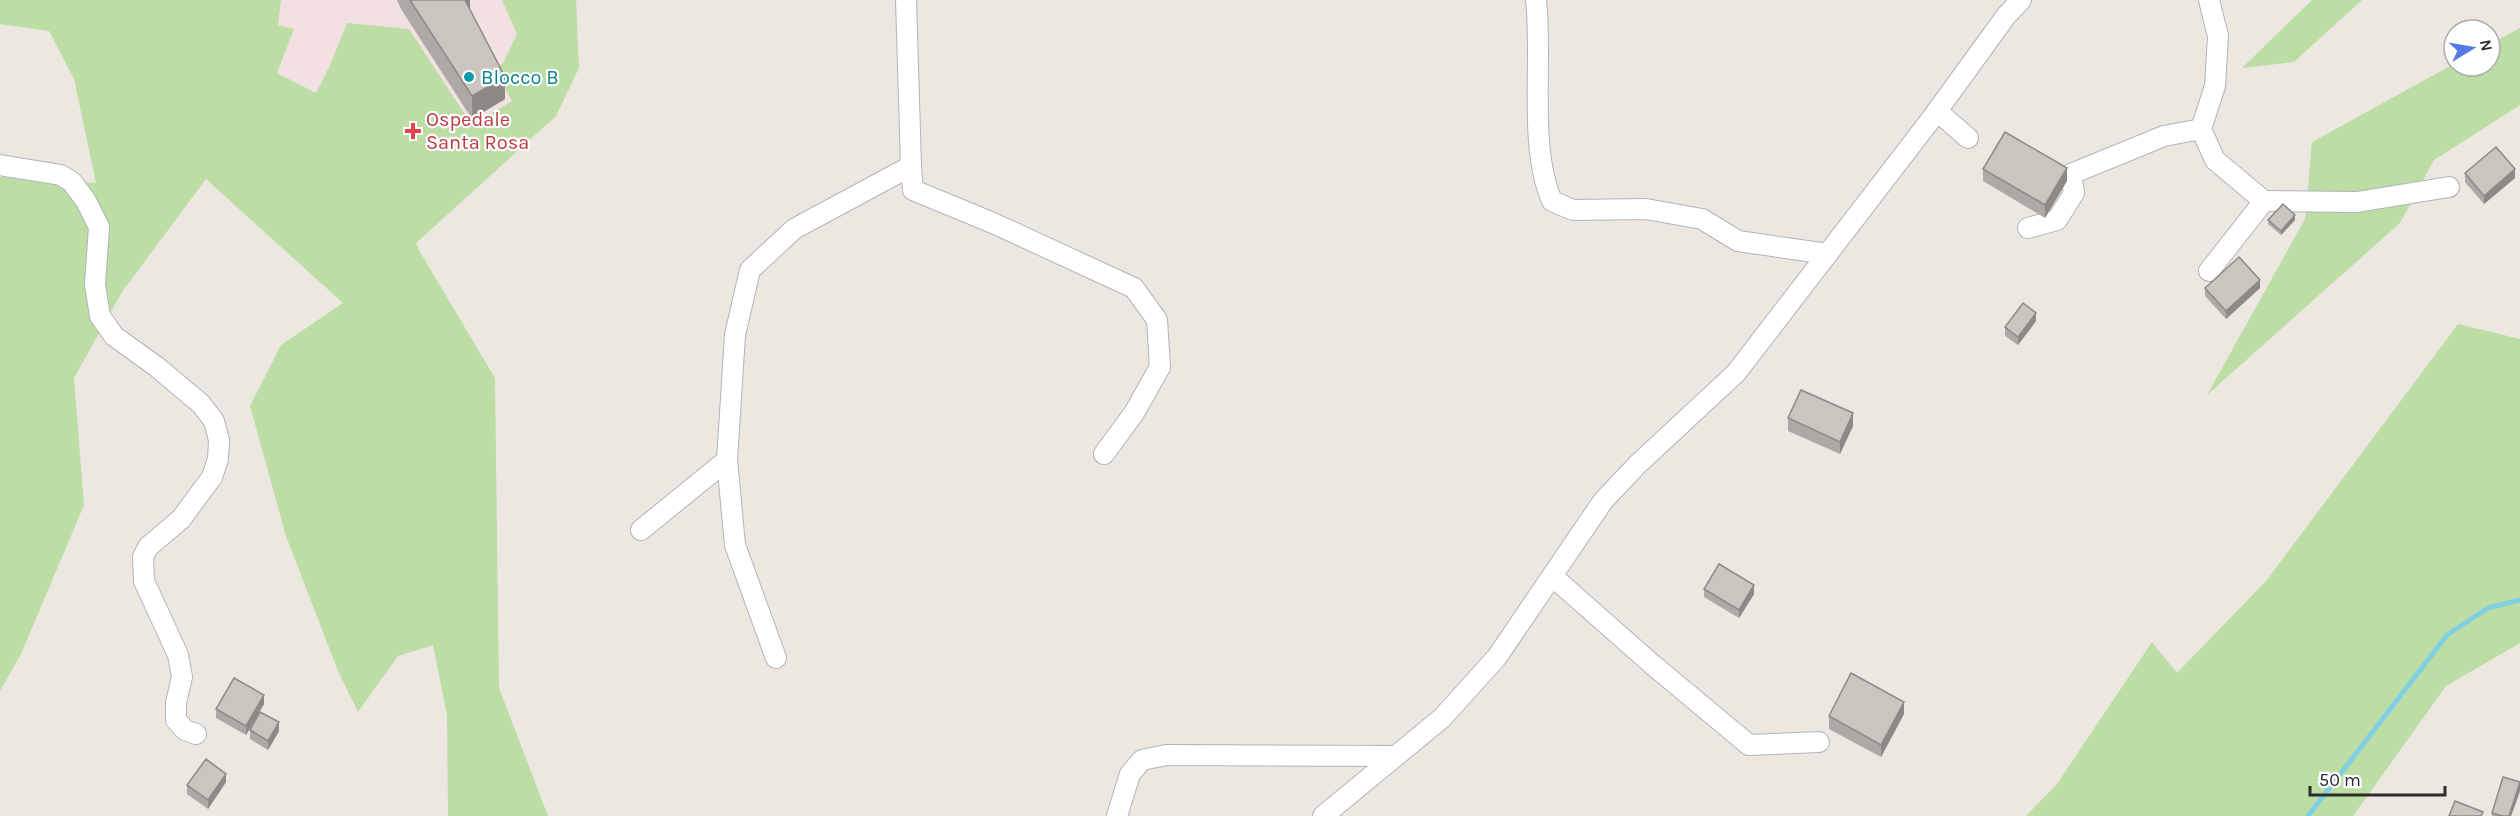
<svg xmlns="http://www.w3.org/2000/svg" width="2520" height="816" font-family="Karla,sans-serif">
  <rect width="100%" height="100%" fill="#ede7e1"/>
  <path fill="#f2e0e2" d="M238,0H577L579,68L556,116L293,146Z"/>
  <g fill="#bcdda4">
    <path d="M0,0H281L278,25L294,29L277,73L316,93L331,63L347,23L409,29L472,125L512,101L495,68L503,63L517,34L502,0H576L579,68L556,116L416,243L420,252L495,378L499,688L548,816H448L447,715L433,645L398,656L358,712L338,671L286,536L250,406L281,345L343,303L206,179L122,292L74,378L84,505L21,654L0,691V177L96,183L74,79L49,31L0,24Z"/>
    <path d="M2312,0H2362L2294,62L2242,68Z"/>
    <path d="M2520,28V105L2434,160L2400,223L2207,395L2305,219L2312,142L2454,64V66H2490V44Z"/>
    <path d="M2458,324L2520,339V643L2446,686L2353,816H2026L2057,784L2152,642L2177,673L2267,580Z"/>
  </g>
  <g fill="none" stroke-linecap="round" stroke-linejoin="round">
    <path stroke="#81d0e2" stroke-width="5" d="M2308,816L2447,635L2488,608L2520,600"/>
    <defs>
      <g id="minor">
        <path d="M1536,0C1543,61 1528,146 1552,201L1573,210L1646,209L1702,219L1738,241L1828,254"/>
        <path d="M1937,111L1968,138"/>
        <path d="M2201,129L2215,160L2264,201L2209,271"/>
        <path d="M0,165L61,175L72,182L86,201L99,227L95,285L100,316L114,336L157,367L201,404L214,421L219,440L218,459L212,477L181,519L148,547L143,557L144,581L178,655L182,677L176,703V720L185,730L196,734"/>
        <path d="M911,166L913,190L993,223L1134,288L1157,320L1160,367L1134,413L1104,454"/>
        <path d="M2264,201L2357,202L2449,187"/>
        <path d="M2028,228L2057,220L2074,193L2071,174L2164,136L2201,129L2215,86L2218,36L2209,0"/>
        <path d="M641,530L727,460"/>
        <path d="M1552,576L1653,665L1749,745L1819,742"/>
        <path d="M776,658L735,545L727,460L735,335L750,270L794,229L911,166L906,0"/>
        <path d="M1117,816L1130,774L1142,760L1166,755L1395,756"/>
        <path d="M1323,816L1442,718L1497,657L1603,501L1638,464L1736,373L1932,118L2006,16L2021,0"/>
      </g>
    </defs>
    <use href="#minor" stroke="#b2b4bb" stroke-width="22"/>
    <use href="#minor" stroke="#fff" stroke-width="20"/>
  </g>
  <g fill="#ada9a4">
    <path d="M397,0H470V10L505,99L472,119L401,9Z"/>
    <path d="M1983,169L2067,181L2045,218L1983,181Z"/>
    <path d="M2465,173L2515,178L2484,204L2465,182Z"/>
    <path d="M2268,220H2295L2281,235L2268,224Z"/>
    <path d="M2205,288H2260L2226,319L2205,296Z"/>
    <path d="M2036,321L2018,345L2005,336V327Z"/>
    <path d="M1788,418L1853,426L1840,454L1788,431Z"/>
    <path d="M1704,589L1754,594L1739,618L1704,597Z"/>
    <path d="M264,704L246,735L216,718V709Z"/>
    <path d="M1904,714L1881,757L1829,729V716Z"/>
    <path d="M250,730L279,731L268,750L250,739Z"/>
    <path d="M226,782L208,809L187,794V785Z"/>
    <path d="M2520,791L2511,816H2492V813Z"/>
  </g>
  <g fill="#8d8a86">
    <path d="M461,0H470V11Z"/>
    <path d="M505,77V99L472,119V96Z"/>
    <path d="M2067,168V181L2045,218V205Z"/>
    <path d="M2515,169V178L2484,204V196Z"/>
    <path d="M2295,215V220L2281,235V231Z"/>
    <path d="M2260,280V288L2226,319V311Z"/>
    <path d="M2036,313V321L2018,345V337Z"/>
    <path d="M1853,413V426L1840,454V442Z"/>
    <path d="M1754,585V594L1739,618V610Z"/>
    <path d="M264,695V704L246,735V726Z"/>
    <path d="M1904,702V714L1881,757V745Z"/>
    <path d="M279,722V731L268,750V741Z"/>
    <path d="M226,774V782L208,809V800Z"/>
    <path d="M2520,782V791L2511,816H2509Z"/>
  </g>
  <g fill="#c9c5bf" stroke="#8d8a86" stroke-width="1.5">
    <path d="M410,0H465L505,77L472,96Z"/>
    <path d="M2005,132L2067,168L2045,205L1983,169Z"/>
    <path d="M2496,147L2515,169L2484,196L2465,173Z"/>
    <path d="M2283,204L2295,215L2281,231L2268,220Z"/>
    <path d="M2239,257L2260,280L2226,311L2205,288Z"/>
    <path d="M2023,303L2036,313L2018,337L2005,327Z"/>
    <path d="M1801,390L1853,413L1840,442L1788,418Z"/>
    <path d="M1719,564L1754,585L1739,610L1704,589Z"/>
    <path d="M1851,673L1904,702L1881,745L1829,716Z"/>
    <path d="M234,678L264,695L246,726L216,709Z"/>
    <path d="M260,712L279,722L268,741L250,730Z"/>
    <path d="M206,759L226,774L208,800L187,785Z"/>
    <path d="M2503,777L2520,782L2509,816H2502L2492,813Z"/>
    <path d="M2455,801L2483,812L2481,816H2449Z"/>
  </g>
  <circle fill="#0f9aa8" stroke="#fff" stroke-width="2" cx="469" cy="77" r="6"/>
  <path fill="#e0444e" stroke="#fff" stroke-width="2" d="M410 122h6v6h6v6h-6v6h-6v-6h-6v-6h6z"/>
  <g text-anchor="middle" stroke-width="4.5" stroke-linejoin="round" paint-order="stroke">
    <g font-size="20" fill="#0d838f" stroke="#fff" text-anchor="start">
      <text x="481" y="84">Blocco B</text>
    </g>
    <g font-size="20" fill="#be3a42" stroke="#fff" text-anchor="start">
      <text x="426" y="126">Ospedale<tspan x="426" dy="23">Santa Rosa</tspan></text>
    </g>
  </g>
  <g transform="translate(2472 48) rotate(79)"><circle r="28" fill="#ffffff" stroke="#ababab" stroke-width="1.5"/>
  <path d="M0-4.5L10 22L0 15L-10 22Z" fill="#557ce6"/>
  <text y="-9" font-size="16" font-weight="bold" text-anchor="middle" fill="#2d2d2d">N</text>
  </g>
  <path d="M2310 786v9h135v-9" fill="none" stroke="#2d2d2d" stroke-width="3"/>
  <text x="2319" y="786" font-size="18" fill="#2d2d2d" stroke="#ffffff" stroke-width="4.5" paint-order="stroke">50 m</text>
</svg>
